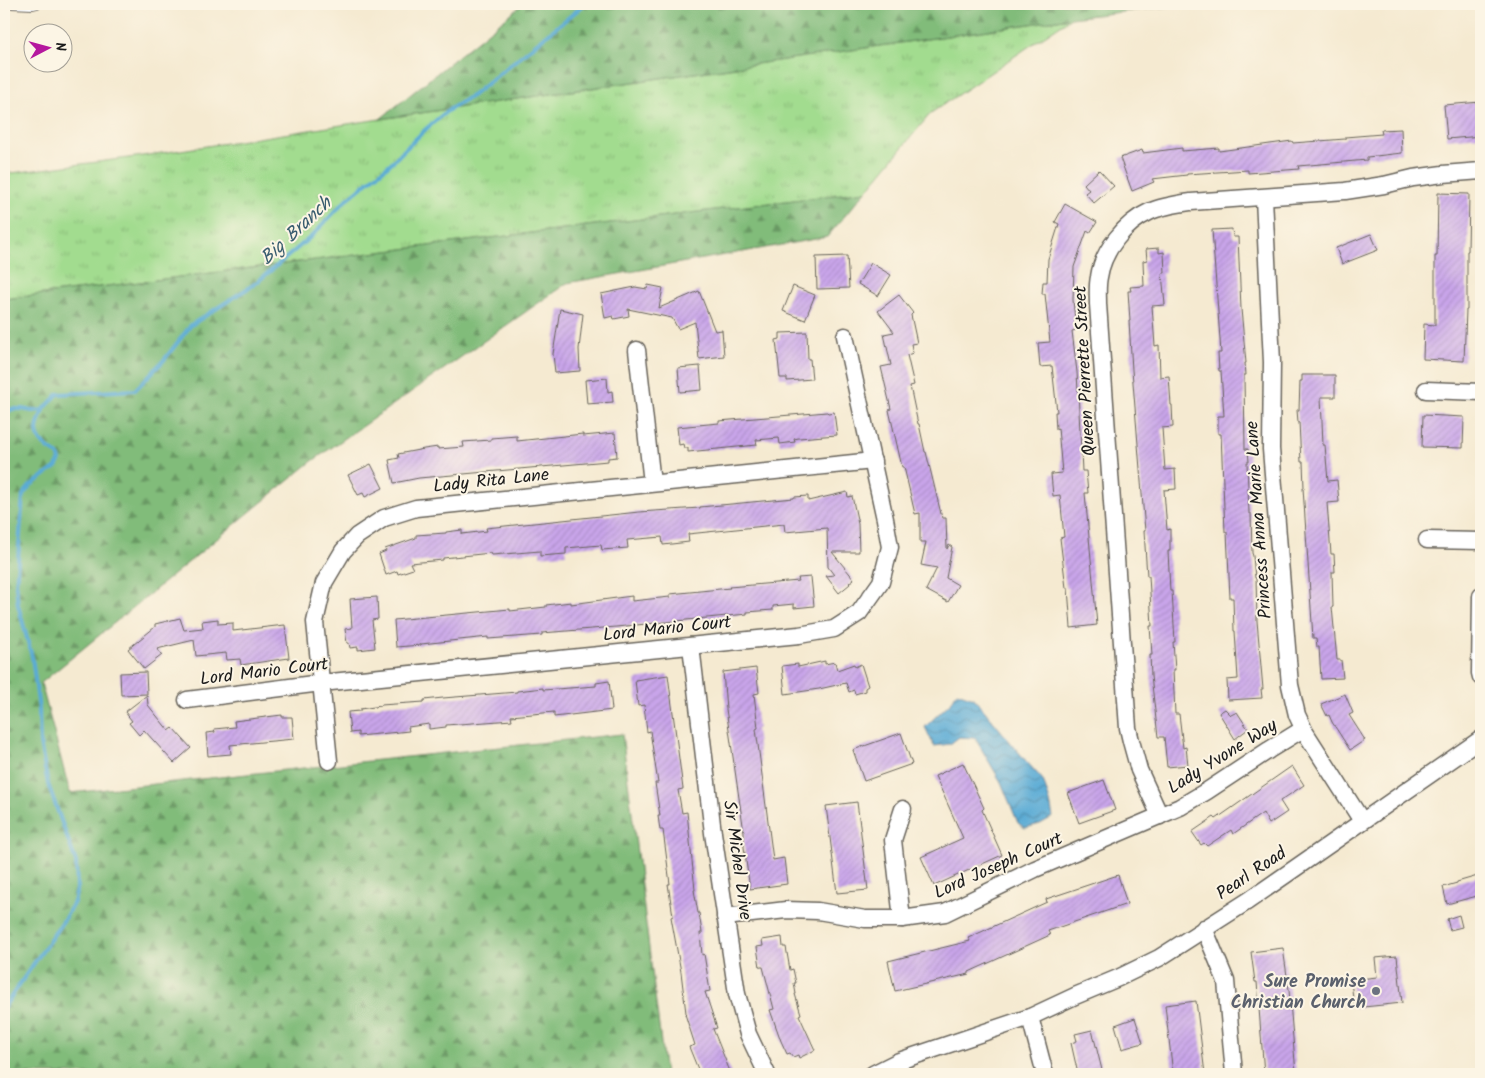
<svg xmlns="http://www.w3.org/2000/svg" width="1485" height="1078" font-family="Kalam,sans-serif">
  <defs>
    <pattern id="grass-tufts" width="24" height="20" patternUnits="userSpaceOnUse" patternTransform="scale(1.25)"><rect width="24" height="20" fill="#a2dc8f"/><path d="M3 7l-1-3M5 7V3M7 7l1-3M15 17l-1-3M17 17v-4M19 17l1-3" fill="none" stroke="#8bbc7b"/></pattern>
    <pattern id="forest-firs" width="22" height="20" patternUnits="userSpaceOnUse" patternTransform="scale(1.25)"><rect width="22" height="20" fill="#81bc7a"/><path d="M5 1l3.5 6h-7zM16 11l3.5 6h-7z" fill="#699863"/></pattern>
    <pattern id="water-waves" width="16" height="10" patternUnits="userSpaceOnUse" patternTransform="scale(1.25)"><rect width="16" height="10" fill="#5aabd5"/><path d="M0 5q4-4 8 0t8 0" fill="none" stroke="#4a8aac"/></pattern>
    <pattern id="building-hatch" width="6" height="6" patternUnits="userSpaceOnUse" patternTransform="scale(1.25)"><rect width="6" height="6" fill="#c9a5ea"/><path d="M-1 1l2-2M0 6l6-6M5 7l2-2" fill="none" stroke="#ac8dc8"/></pattern>
  </defs>
  <rect width="100%" height="100%" fill="#fcf5e5"/>
  <filter id="ink" filterUnits="userSpaceOnUse"><feTurbulence type="fractalNoise" baseFrequency=".02" numOctaves="2"/><feDisplacementMap in="SourceGraphic" scale="10" xChannelSelector="R" yChannelSelector="G"/><feConvolveMatrix kernelMatrix="1 2 1 2 8 2 1 2 1" color-interpolation-filters="sRGB"/></filter>
  <filter id="wash" filterUnits="userSpaceOnUse"><feTurbulence type="fractalNoise" baseFrequency=".0096" numOctaves="4" result="noise"/><feDisplacementMap in="SourceGraphic" scale="20" xChannelSelector="R" yChannelSelector="G"/><feGaussianBlur stdDeviation="1.12" result="paint"/><feColorMatrix in="noise" values="0 0 0 0 0 0 0 0 0 0 0 0 0 0 0 0 0 1.4 0 .05"/><feComposite in="paint" operator="in"/></filter>
  <g filter="url(#wash)">
    <rect width="100%" height="100%" fill="#f5ead1"/>
    <path fill="url(#grass-tufts)" stroke="#5f7c56" d="M1071,18L931,113L866,191L4,299V174L136,157L380,119Z"/>
    <g fill="url(#forest-firs)" stroke="#4e6c4b">
      <path d="M523,4H1189L1071,18L380,119Z"/>
      <path d="M866,191L827,237L567,283L311,462L41,683L70,793L622,734L665,1074H4V299Z"/>
    </g>
    <path fill="url(#water-waves)" stroke="#3b6478" d="M957,692L974,698L1026,761L1043,780L1050,802L1053,817L1040,824L1025,828L1018,823L1001,782L975,738L959,737L950,744L934,746L925,727L952,701Z"/>
    <g fill="none" stroke-linecap="round" stroke-linejoin="round">
      <g stroke="#5aabd5" stroke-width="4">
        <path d="M4,414L12,409H22L32,411L43,410L58,394L135,390L164,360L191,325L256,283L313,235L345,201L390,164L427,128L447,111L473,95L585,4"/>
        <path d="M4,1007L65,918L74,902L77,889L76,862L48,784L40,743L39,710L32,657L18,605L16,586L23,495L30,486L56,467L60,460C58,453 54,452 49,449C32,436 36,427 43,410"/>
      </g>
    </g>
    <g id="blocks">
      <g fill="url(#building-hatch)">
        <path d="M1481,102V136L1447,139L1444,105Z"/>
        <path d="M1401,129L1402,153L1367,157V160L1298,166L1299,169L1248,173V170L1187,174V175L1152,179L1154,182L1132,191L1120,158L1142,150L1143,153L1182,148V151L1219,148V151L1292,141L1293,143L1345,139V137L1382,134L1381,130Z"/>
        <path d="M1099,170L1114,186L1094,203L1085,193L1089,190L1084,184Z"/>
        <path d="M1438,193L1469,194L1468,251H1467V310H1466L1464,361L1423,359L1424,324L1435,325V256H1437Z"/>
        <path d="M1065,204L1097,222L1090,233L1087,231L1074,267L1073,300L1076,330L1072,331L1077,372L1082,471H1086L1088,493H1085L1097,625L1071,628L1068,588H1066L1060,538L1064,537L1060,495L1053,496L1051,474L1062,473L1058,428L1056,429L1055,412H1057L1052,366L1040,367L1038,343L1050,342L1045,294H1042L1043,282H1047L1048,259L1059,224L1055,222Z"/>
        <path d="M1232,229L1233,237H1238L1241,309L1246,363H1245L1246,375H1244L1245,449H1248L1249,462H1247L1249,513H1251L1252,553L1253,556L1255,578H1256L1257,621L1263,689H1261L1262,698L1228,700L1227,680L1238,679L1235,631H1234L1233,598H1230L1227,532H1225L1221,434H1218V416H1224L1221,371H1219L1218,353H1221L1212,230Z"/>
        <path d="M1371,234L1378,250L1342,264L1336,248Z"/>
        <path d="M1159,248V253L1164,252L1165,273H1162L1165,305L1152,306L1155,346L1159,345L1160,377L1169,376L1171,405H1172L1173,427L1162,428L1165,470L1175,469L1176,489L1164,490L1167,530L1170,529V551H1168L1170,591H1172L1175,642H1173L1175,670H1173L1175,714H1179L1183,748L1186,747L1188,765L1167,767L1164,737H1158L1151,676L1150,655H1152L1150,626H1152L1149,576H1147L1144,531H1145L1132,370L1129,321H1130L1128,291H1131L1130,287L1144,286L1143,261L1147,260L1146,249Z"/>
        <path d="M847,256L849,288L817,289L816,257Z"/>
        <path d="M871,263L891,275L878,296L858,284Z"/>
        <path d="M648,285L663,288L659,308L699,291L715,331L722,330L724,356L699,359L695,322L678,329L672,318L628,309L629,316L614,319L613,316L605,318L601,294L635,287L647,289Z"/>
        <path d="M793,286L815,295L805,320L783,311Z"/>
        <path d="M899,295L913,313L911,315L917,343L911,344L913,353L907,355L914,385L910,386L918,424H919L925,452H926L942,518H946L947,549L949,545L952,547L946,578L958,585L948,602L926,590L937,568L921,565L926,542H920V513L915,514L904,467H902L892,423L889,410L891,409L881,367L891,365L884,334L894,332L878,311Z"/>
        <path d="M560,309L583,314L579,349L580,371L555,373L553,354Z"/>
        <path d="M807,332L808,359H810L812,379L787,381V378H780L776,340L780,339V333Z"/>
        <path d="M700,366L702,390L680,392L678,368Z"/>
        <path d="M1302,375H1335V397H1321L1323,445H1325L1328,481L1337,480L1339,502L1327,503L1331,554H1334L1335,572H1332L1333,607H1332L1337,660H1341L1343,678L1321,679L1319,647H1317L1316,638H1313L1303,488H1304L1303,462H1301L1299,422H1298L1297,410H1299L1300,381H1302Z"/>
        <path d="M607,378L608,392L612,391L613,402L587,404L585,380Z"/>
        <path d="M827,412L828,413L834,412L837,435L799,438L794,439L795,442L780,444L779,438L756,440L757,445L688,452V448H684L683,444L679,445L677,427L719,423V421Z"/>
        <path d="M1423,415L1464,417L1463,448L1422,447Z"/>
        <path d="M615,433L617,457L608,458V461L419,478L394,483L389,460L399,458L398,454L424,449L438,447V449L464,447L463,442L491,440V438L517,436V441L583,434V436Z"/>
        <path d="M371,464L383,488L365,497L363,493L358,495L348,475Z"/>
        <path d="M847,492L848,497L852,496L858,524L859,552H832L854,579L849,583L850,584L839,593L826,576L834,575L828,567L827,528L785,532L784,524L688,534L689,542L663,545L662,537L627,540L628,548L602,550L601,545L566,548V554L540,556V551L492,555L491,553L443,558V560L410,563L413,569L398,574L397,571L386,575L379,554L386,551L385,549L416,538V535L446,533V532L462,530V534L487,531L486,528L639,512L700,508V507L794,498V497L808,496V501Z"/>
        <path d="M811,577L814,606L794,608V604L773,606V610L747,612V614L616,627L542,633V635L488,639V637L421,644V645L396,647L394,620L510,609V611L546,607V605L571,602V604L632,596V601L670,597V594L730,588L729,587L799,581L798,578Z"/>
        <path d="M377,597L378,619L372,620L375,648L358,650V647L350,648L349,643H347L345,629L352,628L350,599Z"/>
        <path d="M180,618L184,630L203,628L202,621L218,619V624L233,623V631L285,625L289,658L241,665L240,659L227,660L226,653L196,656L194,640L157,649L162,655L144,669L128,649L155,627V624Z"/>
        <path d="M825,661V664L835,662L837,670L854,664L855,667L861,664L868,686L865,688V691L855,694L854,690L849,692L846,683L819,689L785,694L782,666L798,664V667Z"/>
        <path d="M756,668L759,693L754,694L758,728L756,729L773,860L784,858L787,884L750,889L744,847V832L726,709L723,672Z"/>
        <path d="M146,672L147,694L121,695L120,673Z"/>
        <path d="M668,675L683,789L678,790L682,813L687,812L695,890H694L698,913H699L702,933H700L702,955L704,954L710,991L705,992L717,1028L713,1029L731,1074H700L689,1047L695,1045L685,1014L686,1013L681,972L671,917L673,916L668,884H670L663,830H660L658,816H660L655,783H658L650,731L647,732L644,705L638,706L635,680Z"/>
        <path d="M609,681L612,710L554,717V712L511,716L512,720L446,725V727L429,729V724L408,727L409,731L358,736V732L350,733L348,712L360,711V709L381,706V705L424,702V700L443,698L517,692V691L543,688V690L596,686V683Z"/>
        <path d="M1345,694L1353,713L1349,715L1365,740L1350,750L1332,722L1329,715L1327,716L1321,704Z"/>
        <path d="M147,695L148,705L169,731L173,728L191,748L174,763L144,730L139,735L129,723L132,721L125,712Z"/>
        <path d="M1225,709L1231,715L1237,712L1248,729L1235,739L1219,713Z"/>
        <path d="M282,715V717H292L294,739L230,745L231,754L208,756L206,733L215,732L214,729L235,727L234,721Z"/>
        <path d="M901,733L912,764L864,781L853,750Z"/>
        <path d="M963,763L984,808L982,810L1002,855L934,886L921,857L963,838L935,776Z"/>
        <path d="M1292,766L1304,785L1280,801L1287,812L1269,824L1263,813L1233,834L1231,830L1207,846L1204,843L1201,845L1192,832L1214,817L1216,819Z"/>
        <path d="M1104,780L1115,810L1079,823L1068,793Z"/>
        <path d="M857,802L868,890L837,893L826,806Z"/>
        <path d="M1118,875L1127,904L1048,931L1050,935L969,972V974L895,991L888,961L970,941L968,938L1047,902L1046,899Z"/>
        <path d="M1481,875V895L1447,904L1443,887L1457,883V882Z"/>
        <path d="M1459,915L1462,927L1450,930L1447,919Z"/>
        <path d="M782,937L783,947H786L790,970L793,969L796,983H794L796,994H795L801,1014L799,1015L815,1050L799,1058L798,1055L793,1057L790,1053L787,1054L781,1041L770,1010L774,1009L763,967H760L757,947L763,946L762,940Z"/>
        <path d="M1283,948L1289,990L1296,1074H1264L1257,982H1255L1251,952Z"/>
        <path d="M1397,956L1402,1003L1354,1008L1351,980L1377,977L1375,958Z"/>
        <path d="M1196,1001L1205,1074H1173L1165,1005Z"/>
        <path d="M1135,1018L1143,1043L1122,1049L1115,1025Z"/>
        <path d="M1092,1030L1103,1074H1078L1071,1043L1077,1041L1075,1034Z"/>
      </g>
    </g>
  </g>
  <g filter="url(#ink)">
    <use href="#blocks" fill-opacity="0" stroke="#68645b" stroke-width="1"/>
    <g fill="none" stroke-linecap="round" stroke-linejoin="round">
      <defs>
        <path id="lane" d="M12,4L33,5L37,4"/>
        <g id="street">
          <path d="M1264,198L1272,362L1271,449L1290,685L1297,715L1305,732L1362,821"/>
          <path d="M637,350L652,483"/>
          <path d="M1426,390L1481,392"/>
          <path d="M1427,540L1481,541"/>
          <path d="M1481,596L1480,673L1481,677"/>
          <path d="M691,646L713,833L737,994L748,1034L767,1074"/>
          <path d="M187,700L321,683L799,635L834,629L859,613L881,582L890,547L885,519L845,336"/>
          <path d="M329,761L315,622L324,583L343,551L357,536L384,518L416,508L873,461"/>
          <path d="M1160,816L1139,770L1131,741L1128,728L1098,304C1098,295 1097,286 1099,277C1103,250 1125,223 1149,212C1162,206 1177,204 1191,202L1345,191L1384,185L1413,178L1443,174L1481,171"/>
          <path d="M725,917L786,910L818,911L865,919H902L945,913L1035,869L1180,807L1207,791L1269,750L1303,729"/>
          <path d="M902,919L893,840L903,809"/>
          <path d="M1204,928L1226,981L1234,1074"/>
          <path d="M873,1074L899,1061L1030,1017"/>
          <path d="M1045,1074L1030,1017L1075,996L1118,978L1159,958L1248,901L1481,739"/>
        </g>
      </defs>
      <use href="#lane" stroke="#68645b" stroke-width="10"/>
      <use href="#street" stroke="#68645b" stroke-width="19"/>
      <use href="#lane" stroke="#fff" stroke-width="8"/>
      <use href="#street" stroke="#fff" stroke-width="16"/>
    </g>
  </g>
  <circle fill="#6b7280" stroke="#fcf5e5" stroke-width="2" cx="1376" cy="991" r="5"/>
  <g text-anchor="middle" stroke-width="4" stroke-linejoin="round" paint-order="stroke">
    <g font-size="18" fill="#1c1c1c" stroke="#fcf5e5">
      <text transform="translate(1084 371) rotate(-93)" y="6">Queen Pierrette Street</text>
      <text transform="translate(491 480) rotate(-6)" y="6">Lady Rita Lane</text>
      <text transform="translate(1258 520) rotate(-94)" y="6">Princess Anna Marie Lane</text>
      <text transform="translate(667 628) rotate(-6)" y="6">Lord Mario Court</text>
      <text transform="translate(264 671) rotate(-7)" y="6">Lord Mario Court</text>
      <text transform="translate(1222 756) rotate(-32)" y="6">Lady Yvone Way</text>
      <text transform="translate(738 860) rotate(82)" y="6">Sir Michel Drive</text>
      <text transform="translate(998 865) rotate(-24)" y="6">Lord Joseph Court</text>
      <text transform="translate(1251 873) rotate(-34)" y="6">Pearl Road</text>
    </g>
    <g font-size="18" font-weight="bold" fill="#5b616d" stroke="#fcf5e5" text-anchor="end">
      <text x="1366" y="987">Sure Promise<tspan x="1366" dy="21">Christian Church</tspan></text>
    </g>
    <g font-size="19" font-style="italic" fill="#385c6f" stroke="#fcf5e5">
      <text transform="translate(295 230) rotate(-43)" y="7">Big Branch</text>
    </g>
  </g>
  <rect width="1485" height="1078" fill="none" stroke="#fcf5e5" stroke-width="20"/>
  <g transform="translate(48 48) rotate(84)"><circle r="24" fill="#fcf5e5" stroke="#a29e95"/>
  <path d="M0-4L9 19L0 12L-9 19Z" fill="#b5179e"/>
  <text y="-8" font-size="14" font-weight="bold" text-anchor="middle" fill="#1c1c1c">N</text>
  </g>
</svg>
